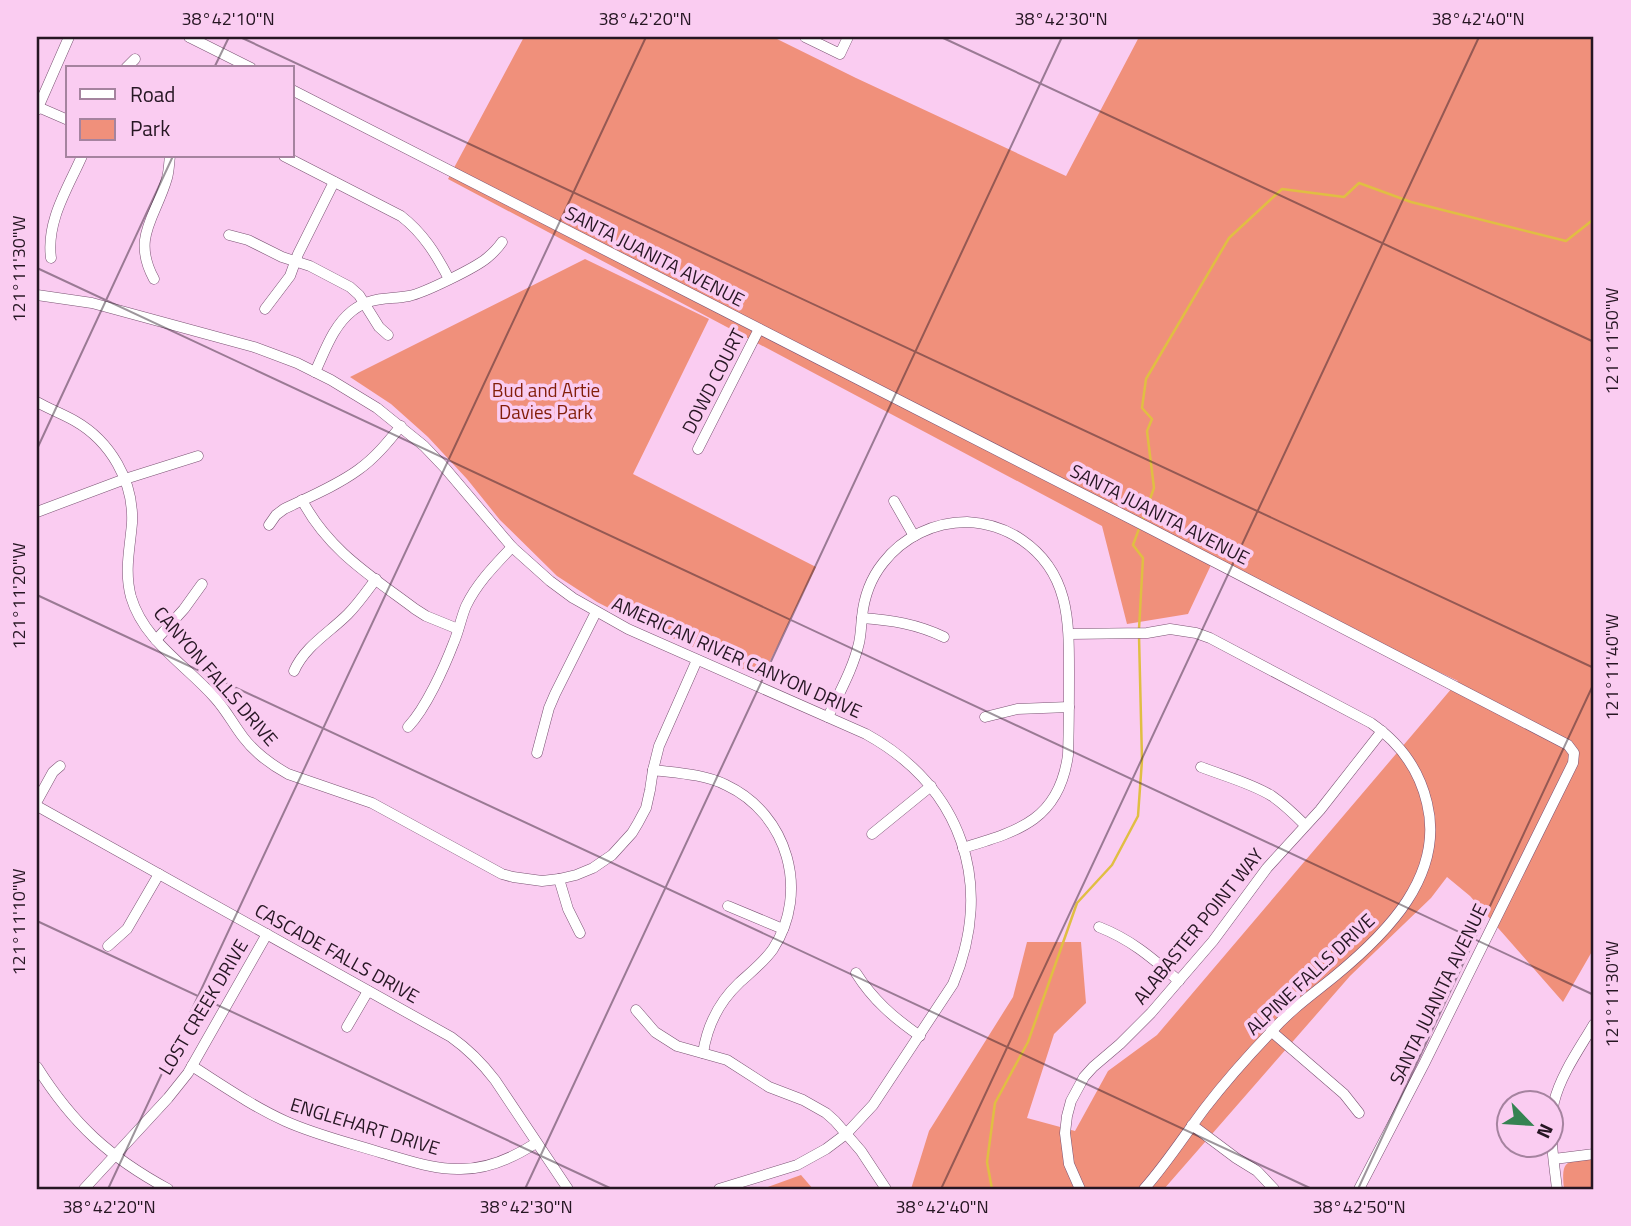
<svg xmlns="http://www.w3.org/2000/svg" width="1631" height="1226" font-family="'Titillium Web',sans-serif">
  <rect width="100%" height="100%" fill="#faccf1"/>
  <g fill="#f0907b">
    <path d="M524,37H773L856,78L1066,176L1139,37H1594V948L1563,1002L1470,896L1447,877L1431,898L1350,976L1164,1189H911L929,1131L1013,997L1027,942H1081L1086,1003L1054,1034L1027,1118L1075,1131L1108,1071L1157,1035L1458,681L1211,565L1188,614L1127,624L1102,526L448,179Z"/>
    <path d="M585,259L709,319L633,474L816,567L762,677L638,623L597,602L557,576L500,520L467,479L428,437L391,404L350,377Z"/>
    <path d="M1594,1159V1189H1564C1561,1158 1566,1162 1594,1159Z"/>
    <path d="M801,1175L813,1189L765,1188Z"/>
  </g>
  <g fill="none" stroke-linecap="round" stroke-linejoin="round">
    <g stroke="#e0be43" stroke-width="2.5">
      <path d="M1139,629L1143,558L1133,545L1154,488L1147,431L1152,419L1142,408L1146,379L1229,238L1282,189L1344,197L1359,183L1411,202L1566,241L1594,219"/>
      <path d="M992,1189L987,1162L995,1103L1028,1042L1077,903L1112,865L1138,816L1142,760L1139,636"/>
    </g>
    <defs>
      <g id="minor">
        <path d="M189,37L251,68"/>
        <path d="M805,37L840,54L848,37"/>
        <path d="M126,68L135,59"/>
        <path d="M292,90L1149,528L1568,745L1574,753L1573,763L1424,1064L1359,1189"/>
        <path d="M38,107L68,120"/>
        <path d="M37,110L69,37"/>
        <path d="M284,156L401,216C423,233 436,254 449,279"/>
        <path d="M229,235L248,240L282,257L310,266L350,287L359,295L379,327L388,335"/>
        <path d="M51,258C46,221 68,188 82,156"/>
        <path d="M154,279C131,237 156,217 167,178C169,171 169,163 170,156"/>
        <path d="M37,295L92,303L254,347L297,363L331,380L377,408L424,446L445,468L512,547L550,581L573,598L628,629L866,734C962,787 995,884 953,984L873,1105L846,1134L826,1149L797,1165L719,1189"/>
        <path d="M265,309L290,276L298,254L334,182"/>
        <path d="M315,372C325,351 333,326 352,311C371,296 387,300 409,296C424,293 475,268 487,258C493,253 498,248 502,242"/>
        <path d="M37,402C49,409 63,414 75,421C110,441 134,481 132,523C130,548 124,571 131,597C144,641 186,665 215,698C226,710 233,724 243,737C255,753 270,764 288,774L372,803L502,874L513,877L542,881L559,879L576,875L593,868L612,855L632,833L638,823L646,808L650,790L653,770L659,746L697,660"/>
        <path d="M698,449L759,329"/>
        <path d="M302,500C328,550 371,576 415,609L426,616L458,629"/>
        <path d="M894,501L914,536"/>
        <path d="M37,512L125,479L198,456"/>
        <path d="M269,525L276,515L284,509C309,497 336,486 358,470C375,458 388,442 401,426"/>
        <path d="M862,618C891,620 917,624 944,637"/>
        <path d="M1069,634L1147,633L1170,629L1196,633L1210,638L1371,723C1400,743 1419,769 1427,803C1445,876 1386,934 1335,976C1313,994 1290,1010 1271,1032C1248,1056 1225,1082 1205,1108C1184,1136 1167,1163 1144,1189"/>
        <path d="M156,640L184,609L202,584"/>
        <path d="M294,671C305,646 329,633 348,614C358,604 367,591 376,579"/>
        <path d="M828,717C839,693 853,669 859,643C861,634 861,626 862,617C864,597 871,578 883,563C903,537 934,522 967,522C986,523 1006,529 1022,540C1070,573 1069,622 1069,674C1069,701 1069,728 1068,755C1059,820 1019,831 963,848"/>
        <path d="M985,717L1017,709L1069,707"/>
        <path d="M408,727C426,708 444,668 454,642C459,630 461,618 466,606C477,583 495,565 512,547"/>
        <path d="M537,753L549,708L555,694L596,612"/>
        <path d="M1201,767C1224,776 1251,783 1272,796C1285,805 1295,815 1305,825"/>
        <path d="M653,770C677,773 704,774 726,785C788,814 810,892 773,949C763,963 751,972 739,983C719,1002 707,1027 703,1053"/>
        <path d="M37,801L53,772L60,766"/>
        <path d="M37,806L451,1037C468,1049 482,1063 495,1080L568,1189"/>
        <path d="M872,834L931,786"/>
        <path d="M559,879L568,909L580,933"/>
        <path d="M728,906L783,929"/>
        <path d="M1099,927C1132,940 1152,958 1179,981"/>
        <path d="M108,946L127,929L159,874"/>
        <path d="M856,973C873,1000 894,1018 920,1036"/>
        <path d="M636,1010L655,1032L677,1046L727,1060L769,1087L803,1100L826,1113L835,1121L861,1151L886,1189"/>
        <path d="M347,1027L368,991"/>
        <path d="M1271,1031L1344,1094L1359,1113"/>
        <path d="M192,1066C222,1085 252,1106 285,1121C316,1135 350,1143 382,1153C408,1160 434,1170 461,1169C489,1169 513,1158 536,1143"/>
        <path d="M37,1067C73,1124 109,1157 168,1189"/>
        <path d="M1192,1125L1236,1158L1257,1171L1274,1189"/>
        <path d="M1554,1159L1594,1154"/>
        <path d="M84,1189L168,1098L188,1073L267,934"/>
        <path d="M1080,1189L1069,1164L1065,1133L1067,1116L1071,1101L1084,1077L1093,1067L1120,1044L1151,1013L1213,941L1267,868L1320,810L1382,731"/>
        <path d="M1557,1189C1554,1161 1548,1130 1554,1102C1561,1074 1580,1048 1594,1024"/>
      </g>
    </defs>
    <use href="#minor" stroke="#7a5373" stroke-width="11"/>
    <use href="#minor" stroke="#fff" stroke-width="10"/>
  </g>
  <path fill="none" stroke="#261623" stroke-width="2" stroke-opacity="0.45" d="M240,37L1594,668M941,37L1594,342M214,68L229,37M37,268L1594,995M37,449L173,156M37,595L1312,1189M37,921L612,1189M108,1189L646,37M525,1189L1062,37M941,1189L1479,37M1358,1189L1594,683"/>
  <g text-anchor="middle" stroke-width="7" stroke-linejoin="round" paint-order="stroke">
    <g font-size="19" fill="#261623" stroke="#faccf1">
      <text transform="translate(655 256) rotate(27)" y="7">SANTA JUANITA AVENUE</text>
      <text transform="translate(713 381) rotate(-63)" y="7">DOWD COURT</text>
      <text transform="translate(1160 514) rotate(27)" y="7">SANTA JUANITA AVENUE</text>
      <text transform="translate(737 657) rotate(24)" y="7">AMERICAN RIVER CANYON DRIVE</text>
      <text transform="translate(216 676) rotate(49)" y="7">CANYON FALLS DRIVE</text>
      <text transform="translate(1198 926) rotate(-51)" y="7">ALABASTER POINT WAY</text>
      <text transform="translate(337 953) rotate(29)" y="7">CASCADE FALLS DRIVE</text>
      <text transform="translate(1310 974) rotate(-43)" y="7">ALPINE FALLS DRIVE</text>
      <text transform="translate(1438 994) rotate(-64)" y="7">SANTA JUANITA AVENUE</text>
      <text transform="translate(203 1007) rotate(-59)" y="7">LOST CREEK DRIVE</text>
      <text transform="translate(365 1126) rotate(17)" y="7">ENGLEHART DRIVE</text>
    </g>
    <g font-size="19" fill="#821e09" stroke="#faccf1">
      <text x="546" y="397">Bud and Artie<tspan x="546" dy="22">Davies Park</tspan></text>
    </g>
  </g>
  <rect width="1631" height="1226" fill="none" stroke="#faccf1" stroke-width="77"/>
  <rect x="66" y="66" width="228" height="91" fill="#faccf1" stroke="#a5839f" stroke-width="2"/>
  <rect x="80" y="89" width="35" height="10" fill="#ffffff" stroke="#a5839f" stroke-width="2"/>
  <text x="130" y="102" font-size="21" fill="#261623">Road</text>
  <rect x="80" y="119" width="35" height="21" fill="#f0907b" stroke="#a5839f" stroke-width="2"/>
  <text x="130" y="136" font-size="21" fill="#261623">Park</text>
  <g transform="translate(1530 1124) rotate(115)"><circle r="33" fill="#faccf1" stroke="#a5839f" stroke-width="2"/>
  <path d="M0-5L12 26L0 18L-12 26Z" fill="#358352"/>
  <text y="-10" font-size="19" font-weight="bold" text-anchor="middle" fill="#261623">N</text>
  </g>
  <rect x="38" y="38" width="1554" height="1150" fill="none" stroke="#261623" stroke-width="2.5"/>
  <g font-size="18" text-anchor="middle" fill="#261623">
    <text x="228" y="25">38°42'10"N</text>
    <text x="645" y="25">38°42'20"N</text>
    <text x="1061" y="25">38°42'30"N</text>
    <text x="1478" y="25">38°42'40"N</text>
    <text transform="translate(19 269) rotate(-90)" y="6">121°11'30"W</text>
    <text transform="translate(1612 341) rotate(-90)" y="6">121°11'50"W</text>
    <text transform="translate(19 596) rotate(-90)" y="6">121°11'20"W</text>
    <text transform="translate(1612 667) rotate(-90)" y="6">121°11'40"W</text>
    <text transform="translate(19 922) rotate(-90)" y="6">121°11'10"W</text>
    <text transform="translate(1612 994) rotate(-90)" y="6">121°11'30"W</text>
    <text x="109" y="1213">38°42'20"N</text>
    <text x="526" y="1213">38°42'30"N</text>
    <text x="942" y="1213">38°42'40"N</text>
    <text x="1359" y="1213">38°42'50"N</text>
  </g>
</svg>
